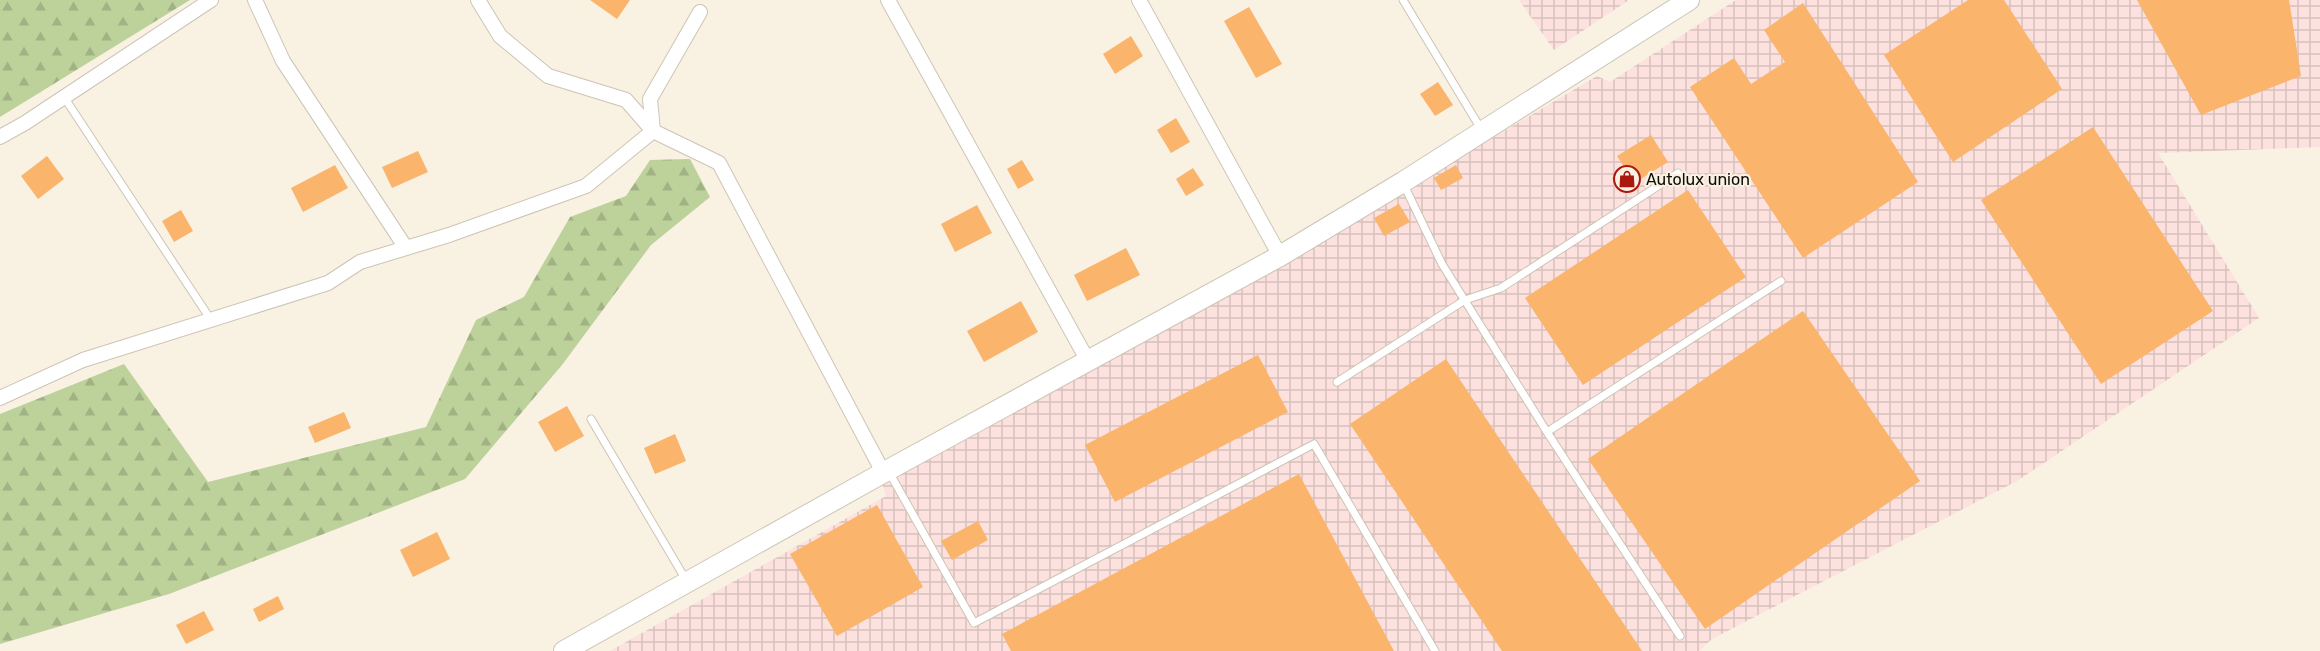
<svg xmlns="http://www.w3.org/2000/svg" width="2320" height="651" font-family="Rubik,sans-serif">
  <defs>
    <pattern id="industrial-grid" width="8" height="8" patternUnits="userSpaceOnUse" patternTransform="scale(1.5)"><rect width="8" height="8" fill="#fce1de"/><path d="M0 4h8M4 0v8" fill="none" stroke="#d7c0bd"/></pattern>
    <pattern id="forest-firs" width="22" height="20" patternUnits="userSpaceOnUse" patternTransform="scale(1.5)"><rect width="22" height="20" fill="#bdd19b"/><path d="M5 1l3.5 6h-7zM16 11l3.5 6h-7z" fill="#a1b284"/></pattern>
  </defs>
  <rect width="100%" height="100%" fill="#f9f1e2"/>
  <g fill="url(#industrial-grid)">
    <path d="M1519,0H1629L1554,50Z"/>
    <path d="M1736,0H2320V147L2158,153L2259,318L2017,481L1712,639L1699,651H610L886,496L882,484L1246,284L1597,76L1610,82Z"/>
  </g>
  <g fill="url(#forest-firs)">
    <path d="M0,0H190L0,117Z"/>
    <path d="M690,159L710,197L651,245L562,365L465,479L169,594L0,644V414L124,364L208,482L426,427L476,320L524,297L570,217L626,196L650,160Z"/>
  </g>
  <g fill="#fab46c">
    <path d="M590,0H630L617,19Z"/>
    <path d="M1968,0H2004L2062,89L1953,162L1884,55Z"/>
    <path d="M2137,0H2289L2301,76L2201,115Z"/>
    <path d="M1803,3L1918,182L1803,258L1690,87L1734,58L1751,84L1785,62L1764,30Z"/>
    <path d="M1249,7L1282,64L1256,78L1224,21Z"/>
    <path d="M1131,36L1143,56L1115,74L1103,54Z"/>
    <path d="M1438,82L1453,105L1435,116L1420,94Z"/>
    <path d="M1176,118L1190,142L1171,153L1157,130Z"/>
    <path d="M2093,127L2213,311L2101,384L1981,200Z"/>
    <path d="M1651,135L1668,162L1620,192L1612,178L1626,170L1617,156Z"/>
    <path d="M418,151L428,172L392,188L382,167Z"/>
    <path d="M47,156L64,179L38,199L21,176Z"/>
    <path d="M1022,160L1034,180L1018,189L1007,169Z"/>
    <path d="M335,165L348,188L303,212L291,188Z"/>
    <path d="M1456,165L1463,178L1441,190L1434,178Z"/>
    <path d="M1193,168L1204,185L1186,196L1176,179Z"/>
    <path d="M1688,190L1746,277L1583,385L1525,298Z"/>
    <path d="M1399,204L1410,222L1384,236L1374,218Z"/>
    <path d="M977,205L992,233L955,252L941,224Z"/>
    <path d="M181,210L193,231L174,242L162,221Z"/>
    <path d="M1126,248L1140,275L1087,301L1074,275Z"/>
    <path d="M1021,301L1038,332L984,362L967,331Z"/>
    <path d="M1803,311L1920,481L1705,629L1588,459Z"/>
    <path d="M1258,355L1288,412L1115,502L1085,445Z"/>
    <path d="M1446,359L1642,651H1502L1350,424Z"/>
    <path d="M567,406L584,436L555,452L538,422Z"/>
    <path d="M344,412L351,428L315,443L308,427Z"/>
    <path d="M675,434L686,461L655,474L644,448Z"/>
    <path d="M1299,474L1394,651H1011L1002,634Z"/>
    <path d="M877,505L923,587L837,636L790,554Z"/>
    <path d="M978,521L988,540L952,560L941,541Z"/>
    <path d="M437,532L450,559L413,577L400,550Z"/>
    <path d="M278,596L284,609L259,622L253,609Z"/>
    <path d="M204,611L214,630L186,644L176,625Z"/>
  </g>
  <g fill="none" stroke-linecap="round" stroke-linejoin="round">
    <defs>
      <g id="lane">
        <path d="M1403,0L1481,129"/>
        <path d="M64,97L211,320"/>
        <path d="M1404,185L1442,264L1547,432L1781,281"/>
        <path d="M1337,382L1465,300L1501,288L1678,173"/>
        <path d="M591,419L686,580"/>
        <path d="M1547,432L1680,636"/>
        <path d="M889,472L974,623L1314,444L1435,651"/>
      </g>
      <g id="street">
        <path d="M255,0L283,61L406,248"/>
        <path d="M478,0L500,36L548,76L626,100L653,131L719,163L883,472"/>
        <path d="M888,0L1088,361"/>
        <path d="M1139,0L1280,256"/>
        <path d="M0,137L25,123L211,0"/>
        <path d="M0,398L83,360L328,283L360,262L449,235L586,186L653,131L650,99L700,12"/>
      </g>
      <path id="secondary" d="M564,651L888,470L1280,256L1403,182L1689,0"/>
    </defs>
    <use href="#lane" stroke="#ccc5b6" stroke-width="9"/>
    <use href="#street" stroke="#ccc5b6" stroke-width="16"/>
    <use href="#secondary" stroke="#ccc5b6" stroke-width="22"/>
    <use href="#lane" stroke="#fff" stroke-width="7"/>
    <use href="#street" stroke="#fff" stroke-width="14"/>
    <use href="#secondary" stroke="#fff" stroke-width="20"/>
  </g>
  <defs>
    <symbol id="shop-ring" viewBox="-11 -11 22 22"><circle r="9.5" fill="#f9f1e2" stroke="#aa1810" stroke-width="1.5"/><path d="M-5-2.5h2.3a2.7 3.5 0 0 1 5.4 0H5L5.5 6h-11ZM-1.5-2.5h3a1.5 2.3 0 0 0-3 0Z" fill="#aa1810"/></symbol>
  </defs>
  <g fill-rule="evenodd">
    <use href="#shop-ring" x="1612" y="164" width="30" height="30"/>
  </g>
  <g text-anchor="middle" stroke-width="4.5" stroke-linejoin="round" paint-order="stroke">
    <g font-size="16" fill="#0f0c07" stroke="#f9f1e2" text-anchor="start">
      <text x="1646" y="185">Autolux union</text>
    </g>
  </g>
</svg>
